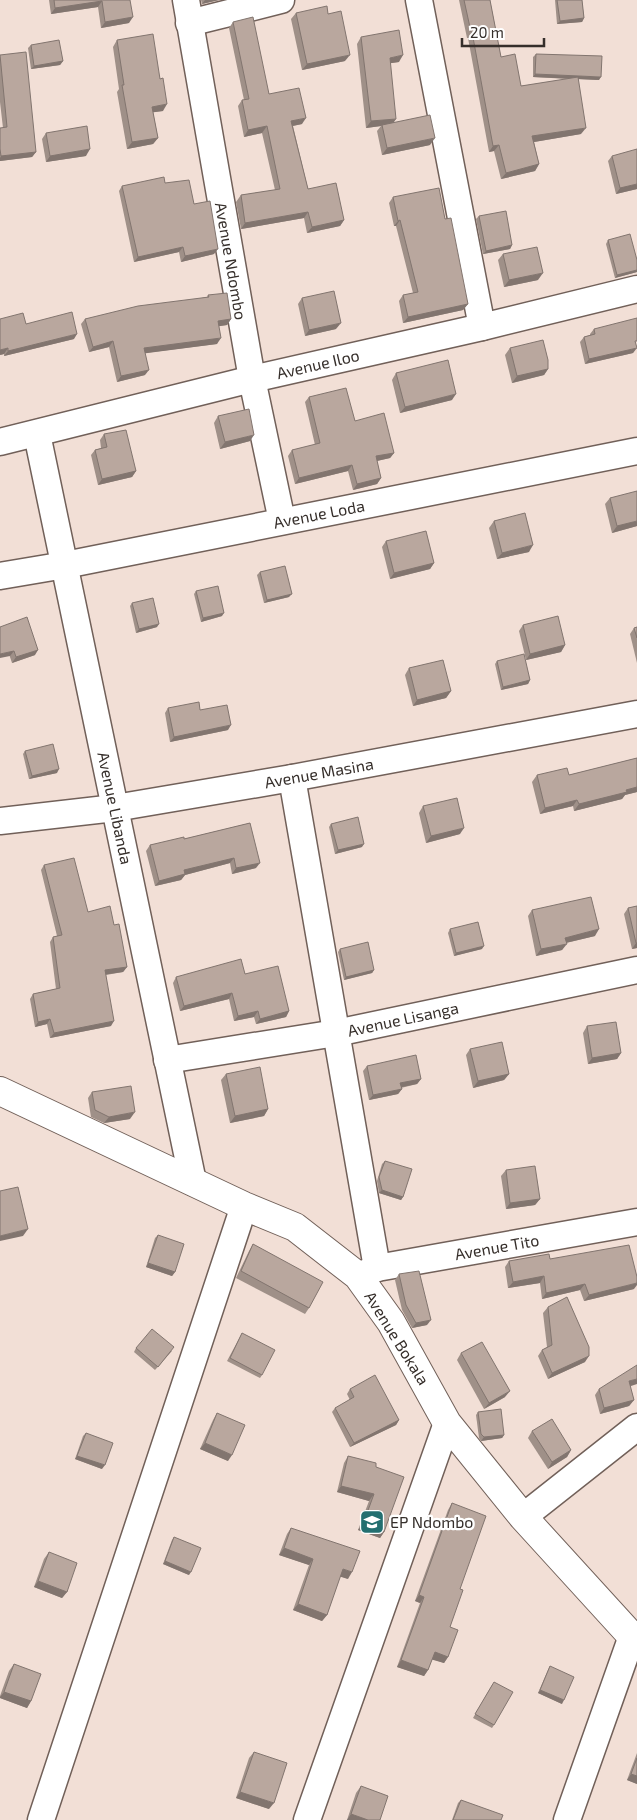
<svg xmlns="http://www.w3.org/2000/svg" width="637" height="1820" font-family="'Exo 2',sans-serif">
  <rect width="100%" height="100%" fill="#f2dfd6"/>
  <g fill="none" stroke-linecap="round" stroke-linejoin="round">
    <defs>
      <g id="minor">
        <path d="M186,0L252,379L282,521"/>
        <path d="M419,0L482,327"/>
        <path d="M189,23L281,0"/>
        <path d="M37,434L193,1182"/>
        <path d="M0,442L252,379L482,327L637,289"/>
        <path d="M0,576L65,565L637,451"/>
        <path d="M292,778L377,1268"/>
        <path d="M0,821L115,808L292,778L637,714"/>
        <path d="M167,1060L336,1033L637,970"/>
        <path d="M361,1275L377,1268L637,1222"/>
        <path d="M523,1517L637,1427"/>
        <path d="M41,1820L244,1206"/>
        <path d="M307,1820L447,1423"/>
        <path d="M567,1820L632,1636"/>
      </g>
      <path id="tertiary" d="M0,1091L244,1206L295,1227L358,1276L391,1322L447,1423L523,1517L637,1642"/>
    </defs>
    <use href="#minor" stroke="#716059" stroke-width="29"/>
    <use href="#tertiary" stroke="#716059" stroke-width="30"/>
    <use href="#minor" stroke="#fff" stroke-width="26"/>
    <use href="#tertiary" stroke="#fff" stroke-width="28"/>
  </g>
  <g fill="#9f9088">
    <path d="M49,0H130L129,23L101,28L98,7L51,14Z"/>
    <path d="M201,0H219L202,4Z"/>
    <path d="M459,0H490L501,57L521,86L569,79L533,77V57L536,54L599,80L578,79L581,134L534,142L539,164L535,171L501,179L494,151L489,152L468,38H467Z"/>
    <path d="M555,0H582L584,18L582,22L557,24Z"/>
    <path d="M296,13L328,14L345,61L302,70L291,19Z"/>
    <path d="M233,22L269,94L302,124L293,126L308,189L344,220L340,226L307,233L304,218L241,229L236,202L241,195L275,190L262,133L244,137L238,106L242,100H244L229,28Z"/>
    <path d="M361,37L399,62L390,63L394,123L430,145L382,155L377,131L381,126L366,128L357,44Z"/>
    <path d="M117,40L163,111L153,112L158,138L153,144L127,149L117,92L119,89L113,47Z"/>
    <path d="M31,45L63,61L60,65L31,69L28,48Z"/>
    <path d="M0,55L36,152L32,157L0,161V128H3L0,102Z"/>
    <path d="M46,133L86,156L46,162L42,139Z"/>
    <path d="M612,156L637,189L616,194L608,161Z"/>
    <path d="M165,183L194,204L214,254L181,262L179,252L134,262L119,191L122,186Z"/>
    <path d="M393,197L445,219L468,304L463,310L403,323L399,301L403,295L413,293L396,226H394L389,203Z"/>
    <path d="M479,216L512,245L510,249L483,254L476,219Z"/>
    <path d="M608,240L637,260V272L615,278L606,244Z"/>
    <path d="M503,254L538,280L504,287L498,260Z"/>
    <path d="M208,295L231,319L227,325L219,326L217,344L145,353V375L117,382L109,347L89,352L81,324L85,319L207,297Z"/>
    <path d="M302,298L336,329L305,336L298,304Z"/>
    <path d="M26,324L74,339L4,356V354L0,355Z"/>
    <path d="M594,329L636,345L633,353L585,364L580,342L584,337L590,335V334Z"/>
    <path d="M510,348L548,369L544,375L512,383L505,355Z"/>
    <path d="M396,373L452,400L400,413L392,380Z"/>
    <path d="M309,397L355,421L394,453L390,458L377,461L381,478L377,484L353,490L348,471L295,484L288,456L292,450L315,445L305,402Z"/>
    <path d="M218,416L250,441L220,449L214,423Z"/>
    <path d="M104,434L136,471L132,477L98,485L91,455L95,450L101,448L100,440Z"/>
    <path d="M610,498L637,526L612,533L605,504Z"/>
    <path d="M494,521L529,552L497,559L489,528Z"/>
    <path d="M386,541L434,563L430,569L390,579L382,547Z"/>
    <path d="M260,572L289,597L264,603L257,575Z"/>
    <path d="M196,591L222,616L201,622L194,594Z"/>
    <path d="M132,603L157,627L136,633L130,606Z"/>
    <path d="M523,625L565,645L561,652L526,660L519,631Z"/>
    <path d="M0,627L35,655L12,663Z"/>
    <path d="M637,627V663L630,634L634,628Z"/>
    <path d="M497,661L530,680L528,684L501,690L495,664Z"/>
    <path d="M409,668L451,691L446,698L413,706L405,675Z"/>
    <path d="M168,708L200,710L228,730L170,742L165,713Z"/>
    <path d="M25,751L57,773L29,779L23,754Z"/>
    <path d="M637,758V792L625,795L622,799L574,811L573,806L540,814L532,782L537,775H569Z"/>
    <path d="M423,806L460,834L426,843L419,813Z"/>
    <path d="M250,823L256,868L232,874L230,863L185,875L181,880L155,886L146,851L150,845L184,839Z"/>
    <path d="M331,824L362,847L335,854L329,827Z"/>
    <path d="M44,865L88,912L114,925L127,967L123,972L106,975L111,1026L50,1038L47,1024L35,1027L30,999L33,994L56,989L50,942L53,937L57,936L41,870Z"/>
    <path d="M637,906V948L632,949L624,914L628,908Z"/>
    <path d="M532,910L595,936L566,943L562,950L536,956L528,916Z"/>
    <path d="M450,929L482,949L454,956L448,933Z"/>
    <path d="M340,949L374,970L372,973L344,980L338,952Z"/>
    <path d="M245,974L289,1011L286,1017L256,1024L254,1017L234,1021L229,999L180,1011L173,983L176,977Z"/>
    <path d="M587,1026L621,1053L617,1059L588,1064L583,1033Z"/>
    <path d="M470,1049L509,1074L504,1080L473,1088L466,1055Z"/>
    <path d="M367,1066L421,1079L417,1084L401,1088L402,1089L398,1094L369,1100L363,1071Z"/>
    <path d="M226,1074L268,1109L264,1116L230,1123L221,1080Z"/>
    <path d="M92,1092L130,1119L104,1123L91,1117L88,1098Z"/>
    <path d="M385,1161L403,1197L401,1200L379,1193L377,1181L382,1164Z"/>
    <path d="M506,1170L540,1199L535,1205L506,1209L501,1176Z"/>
    <path d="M158,1235L175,1272L172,1276L146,1267L155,1238Z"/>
    <path d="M253,1244L309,1308L305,1314L236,1278L249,1251Z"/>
    <path d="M550,1259L634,1289L584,1301L580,1290L542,1299L540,1283L508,1288L505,1267L509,1261Z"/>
    <path d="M399,1274L427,1325L412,1328L402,1310L395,1280Z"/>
    <path d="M548,1307L585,1362L548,1379L538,1356L542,1350L547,1347L543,1313Z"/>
    <path d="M242,1333L262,1375L260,1378L227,1361Z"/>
    <path d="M136,1348L172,1351L155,1370L134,1352Z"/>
    <path d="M461,1353L505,1397L484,1409L457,1360Z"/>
    <path d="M630,1386L634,1400L629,1406L600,1414L595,1395L599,1389Z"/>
    <path d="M350,1389L399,1420L396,1425L350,1447L332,1412L335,1408L350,1400L347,1394Z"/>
    <path d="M478,1412L504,1435L502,1438L481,1441L479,1438L476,1415Z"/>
    <path d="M217,1413L228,1461L200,1449L213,1420Z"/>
    <path d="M532,1431L571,1450L567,1457L548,1469L528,1438Z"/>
    <path d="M86,1433L102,1469L75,1459L83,1436Z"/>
    <path d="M348,1456L376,1467L384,1532L380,1538L358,1530L369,1501L337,1492L344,1463Z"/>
    <path d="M452,1503L460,1589L450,1627L448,1657L444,1663L432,1659L428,1670L424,1676L397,1667L420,1603L415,1601L448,1510Z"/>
    <path d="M291,1528L348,1579L340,1576L327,1615L322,1621L293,1610L309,1565L279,1555L287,1534Z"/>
    <path d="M174,1537L189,1575L163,1564L172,1540Z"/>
    <path d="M49,1552L67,1592L62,1598L34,1587L44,1559Z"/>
    <path d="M14,1664L31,1701L27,1708L0,1698V1696L9,1671Z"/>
    <path d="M550,1666L562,1704L538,1693L548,1670Z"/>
    <path d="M492,1685L494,1725L492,1728L473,1718Z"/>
    <path d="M254,1752L269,1809L236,1798L249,1758Z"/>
    <path d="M637,1753V1784L627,1780Z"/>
    <path d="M361,1786L380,1820H347L356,1793Z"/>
    <path d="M461,1800L501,1820H452L458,1803Z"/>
  </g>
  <g fill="#82756f">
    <path d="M205,0H219L202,4Z"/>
    <path d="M102,1L98,7L51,14L55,8Z"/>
    <path d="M133,17L129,23L101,28L105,22Z"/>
    <path d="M584,18L582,22L557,24L560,21Z"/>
    <path d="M350,55L345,61L302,70L307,64Z"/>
    <path d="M403,55L399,62L385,64L390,58Z"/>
    <path d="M63,61L60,65L31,69L34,66Z"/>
    <path d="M535,74L601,77L599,80L533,77Z"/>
    <path d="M167,104L163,111L148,113L152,107Z"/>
    <path d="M306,118L302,124L287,127L291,121Z"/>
    <path d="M396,119L392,125H382L381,126L366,128L371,121Z"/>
    <path d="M267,126L262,133L244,137L248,130Z"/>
    <path d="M586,128L581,134L528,143L532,136Z"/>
    <path d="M158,138L153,144L127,149L132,142Z"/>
    <path d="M435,138L430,145L382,155L387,148Z"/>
    <path d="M499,145L494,151L489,152L493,146Z"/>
    <path d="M90,149L86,156L46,162L50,156Z"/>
    <path d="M36,152L32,157L0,161V158L1,156Z"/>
    <path d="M539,164L535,171L501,179L506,173Z"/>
    <path d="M637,184V189L616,194L620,188Z"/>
    <path d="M308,212L304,218L241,229L245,223Z"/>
    <path d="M344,220L340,226L307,233L312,227Z"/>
    <path d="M400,220L396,226H394L398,221Z"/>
    <path d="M512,245L510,249L483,254L486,251Z"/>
    <path d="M183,247L179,252L134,262L138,257Z"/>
    <path d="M218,249L214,254L181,262L185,256Z"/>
    <path d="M637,270V272L615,278L617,275Z"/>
    <path d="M543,273L538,280L504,287L509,280Z"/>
    <path d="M468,304L463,310L403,323L408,317Z"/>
    <path d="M231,319L227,325L214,327L218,321Z"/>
    <path d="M341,323L336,329L305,336L309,330Z"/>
    <path d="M77,334L74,339L4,356L8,351Z"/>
    <path d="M221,338L217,344L140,354L144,348Z"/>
    <path d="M113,341L109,347L89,352L93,347Z"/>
    <path d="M8,348L4,354L0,355V350Z"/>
    <path d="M637,348L633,353L585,364L589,359Z"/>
    <path d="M548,369L544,375L512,383L517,376Z"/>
    <path d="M149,370L145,375L117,382L121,376Z"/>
    <path d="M456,394L452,400L400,413L405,407Z"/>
    <path d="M254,435L250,441L220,449L225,442Z"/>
    <path d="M394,453L390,458L372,462L376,456Z"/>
    <path d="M352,465L348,471L295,484L299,478Z"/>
    <path d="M136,471L132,477L98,485L102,479Z"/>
    <path d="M381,478L377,484L353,490L357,484Z"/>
    <path d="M637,521V526L612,533L617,526Z"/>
    <path d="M533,545L529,552L497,559L502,553Z"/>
    <path d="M434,563L430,569L390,579L394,573Z"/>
    <path d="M292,594L289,597L264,603L267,600Z"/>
    <path d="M224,613L222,616L201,622L203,618Z"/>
    <path d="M159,624L157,627L136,633L139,629Z"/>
    <path d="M565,645L561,652L526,660L530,654Z"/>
    <path d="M38,650L35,655L12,663L16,657Z"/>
    <path d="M14,651L10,656L0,658V654Z"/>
    <path d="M530,680L528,684L501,690L503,687Z"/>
    <path d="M451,691L446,698L413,706L417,700Z"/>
    <path d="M231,725L228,730L170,742L174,737Z"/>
    <path d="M59,769L57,773L29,779L32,776Z"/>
    <path d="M637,787V792L625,795L622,799L574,811L579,804Z"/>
    <path d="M577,800L573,806L540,814L545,808Z"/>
    <path d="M464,828L460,834L426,843L431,836Z"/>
    <path d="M364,844L362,847L335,854L338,850Z"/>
    <path d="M234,858L230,863L185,875L181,880L155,886L159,881L184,870Z"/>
    <path d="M260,863L256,868L232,874L236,868Z"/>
    <path d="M599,929L595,936L561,944L565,938Z"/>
    <path d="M636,943H637V948L632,949Z"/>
    <path d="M567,944L562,950L536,956L541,949Z"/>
    <path d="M484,946L482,949L454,956L456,953Z"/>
    <path d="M127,967L123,972L102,975L105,970Z"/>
    <path d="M374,970L372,973L344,980L346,977Z"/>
    <path d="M232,993L229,999L180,1011L184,1006Z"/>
    <path d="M258,1011L254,1017L234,1021L238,1016Z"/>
    <path d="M289,1011L286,1017L256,1024L260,1019Z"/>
    <path d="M50,1019L47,1024L35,1027L38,1022Z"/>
    <path d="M114,1021L111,1026L50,1038L54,1033Z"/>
    <path d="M621,1053L617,1059L588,1064L592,1058Z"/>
    <path d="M509,1074L504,1080L473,1088L478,1081Z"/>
    <path d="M421,1079L417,1084L397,1088L400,1083Z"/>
    <path d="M402,1089L398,1094L369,1100L373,1095Z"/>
    <path d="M268,1109L264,1116L230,1123L235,1116Z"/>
    <path d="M135,1112L130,1119L104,1123L109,1117Z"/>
    <path d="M382,1190L403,1197L401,1200L379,1193Z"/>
    <path d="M540,1199L535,1205L506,1209L510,1203Z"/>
    <path d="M28,1229L23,1236L0,1241V1236Z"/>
    <path d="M148,1263L175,1272L172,1276L146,1267Z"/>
    <path d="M544,1276L540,1283L508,1288L513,1282Z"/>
    <path d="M637,1283V1285L634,1289L584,1301L589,1295Z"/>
    <path d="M585,1284L580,1290L542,1299L546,1293Z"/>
    <path d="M431,1320L427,1325L412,1328L416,1323Z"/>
    <path d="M589,1356L585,1362L548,1379L552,1373Z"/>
    <path d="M637,1379V1384L625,1388L629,1381Z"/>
    <path d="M510,1391L505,1397L484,1409L489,1403Z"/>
    <path d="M634,1400L629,1406L600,1414L604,1408Z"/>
    <path d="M399,1420L396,1425L350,1447L354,1443Z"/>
    <path d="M504,1435L502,1438L481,1441L484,1437Z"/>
    <path d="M205,1443L232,1455L228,1461L200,1449Z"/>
    <path d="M571,1450L567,1457L548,1469L552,1462Z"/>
    <path d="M77,1456L105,1465L102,1469L75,1459Z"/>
    <path d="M341,1486L374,1494L369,1501L337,1492Z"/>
    <path d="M363,1524L384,1532L380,1538L358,1530Z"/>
    <path d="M284,1548L313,1559L309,1565L279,1555Z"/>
    <path d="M165,1561L191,1572L189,1575L163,1564Z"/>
    <path d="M343,1569L352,1572L348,1579L338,1576Z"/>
    <path d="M38,1581L67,1592L62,1598L34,1587Z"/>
    <path d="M419,1595L424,1597L420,1603L415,1601Z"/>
    <path d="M298,1604L327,1615L322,1621L293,1610Z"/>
    <path d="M435,1652L448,1657L444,1663L430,1659Z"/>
    <path d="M401,1660L428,1670L424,1676L397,1667Z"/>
    <path d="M540,1690L564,1700L562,1704L538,1693Z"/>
    <path d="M4,1692L31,1701L27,1708L0,1698V1697Z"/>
    <path d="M631,1774L637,1776V1784L627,1780Z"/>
    <path d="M240,1792L274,1803L269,1809L236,1798Z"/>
    <path d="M351,1814L368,1820H347Z"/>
  </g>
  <g fill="#b9a79e" stroke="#82756f">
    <path d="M54,0H130L133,17L105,22L102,1L55,8Z"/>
    <path d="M464,0H490L501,57L515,54L521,86L578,77L586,128L532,136L539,164L506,173L499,145L493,146L472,32H471Z"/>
    <path d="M557,0H582L584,18L560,21Z"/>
    <path d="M327,6L328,14L341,11L350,55L307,64L296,13Z"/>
    <path d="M253,17L269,94L299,88L306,118L291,121L308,189L336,183L344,220L312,227L308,212L245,223L241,195L280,189L267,126L248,130L242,100L249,99L233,22Z"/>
    <path d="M399,30L403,55L390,58L396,119L371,121L361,37Z"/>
    <path d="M153,34L160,79L163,78L167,104L152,107L158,138L132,142L122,85H124L117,40Z"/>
    <path d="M59,40L63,61L34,66L31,45Z"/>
    <path d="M26,52L36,152L1,156L0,149V128L7,127L0,55Z"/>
    <path d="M536,54L602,56L601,77L535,74Z"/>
    <path d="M430,115L435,138L387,148L382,125Z"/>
    <path d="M87,126L90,149L50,156L46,133Z"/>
    <path d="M637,149V184L620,188L612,156Z"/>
    <path d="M164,177L165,183L189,180L194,204L210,201L218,249L185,256L183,247L138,257L122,186Z"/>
    <path d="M439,188L445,219L451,218L468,304L408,317L403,295L418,292L400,220L398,221L393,197Z"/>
    <path d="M506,211L512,245L486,251L479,216Z"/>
    <path d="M630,234L637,260V270L617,275L608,240Z"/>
    <path d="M537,247L543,273L509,280L503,254Z"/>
    <path d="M334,291L341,323L309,330L302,298Z"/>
    <path d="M227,293L231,319L218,321L221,338L144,348L149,370L121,376L113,341L93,347L85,319L138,306L209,297L208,295Z"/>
    <path d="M72,312L77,334L8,351V348L0,350V319L23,313L26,324Z"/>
    <path d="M637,318V341H635L637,348L589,359L584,337L595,334L594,329Z"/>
    <path d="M543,340L548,360V369L517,376L510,348Z"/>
    <path d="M448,360L456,394L405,407L396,373Z"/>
    <path d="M346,388L355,421L384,413L394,453L376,456L381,478L357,484L352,465L299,478L292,450L320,443L309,397Z"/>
    <path d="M249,409L254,435L225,442L218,416Z"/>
    <path d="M126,430L136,471L102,479L95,450L107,447L104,434Z"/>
    <path d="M637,491V521L617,526L610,498Z"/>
    <path d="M525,513L533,545L502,553L494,521Z"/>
    <path d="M426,531L434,563L394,573L386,541Z"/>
    <path d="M285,566L292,594L267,600L260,572Z"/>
    <path d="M218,586L224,613L203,618L196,591Z"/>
    <path d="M153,598L159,624L139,629L132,603Z"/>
    <path d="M558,616L565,645L530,654L523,625Z"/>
    <path d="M27,617L38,650L16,657L14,651L0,654V627Z"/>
    <path d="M637,627V638L634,628Z"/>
    <path d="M524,654L530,680L503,687L497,661Z"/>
    <path d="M443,660L451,691L417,700L409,668Z"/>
    <path d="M199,702L200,710L227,705L231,725L174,737L168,708Z"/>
    <path d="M53,744L59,769L32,776L25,751Z"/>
    <path d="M637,758V787L626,790L627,792L579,804L577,800L545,808L537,775L567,768L569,775Z"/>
    <path d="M457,798L464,828L431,836L423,806Z"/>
    <path d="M358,817L364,844L338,850L331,824Z"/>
    <path d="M250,823L260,863L236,868L234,858L184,870L185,874L159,881L150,845L184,837V839Z"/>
    <path d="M74,858L88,912L110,906L114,925L119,924L127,967L105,970L114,1021L54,1033L50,1019L38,1022L33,994L60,988L53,937L62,935L44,865Z"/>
    <path d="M591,897L599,929L565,938L567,944L541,949L532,910Z"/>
    <path d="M637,906V943H636L628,908Z"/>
    <path d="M478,922L484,946L456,953L450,929Z"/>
    <path d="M368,942L374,970L346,977L340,949Z"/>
    <path d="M241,959L245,974L278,966L289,1011L260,1019L258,1011L238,1016L232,993L184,1006L176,977Z"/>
    <path d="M616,1022L621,1053L592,1058L587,1026Z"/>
    <path d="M502,1042L509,1074L478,1081L470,1049Z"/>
    <path d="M416,1055L421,1079L400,1083L402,1089L373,1095L367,1066Z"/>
    <path d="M260,1067L268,1109L235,1116L226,1074Z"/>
    <path d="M131,1086L135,1112L109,1117L95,1110L92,1092Z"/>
    <path d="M385,1161L412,1169L403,1197L382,1190L379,1177Z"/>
    <path d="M535,1166L540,1199L510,1203L506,1170Z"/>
    <path d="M18,1187L28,1229L0,1236V1191Z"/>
    <path d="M158,1235L184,1244L175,1272L148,1263Z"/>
    <path d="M253,1244L323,1282L309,1308L241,1271Z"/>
    <path d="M629,1245L637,1277V1283L589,1295L585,1284L546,1293L544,1276L513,1282L509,1261L549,1254L550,1259Z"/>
    <path d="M419,1271L431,1320L416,1323L406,1305L399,1274Z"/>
    <path d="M567,1297L589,1347V1356L552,1373L542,1350L552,1345L548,1307Z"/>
    <path d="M152,1329L174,1347L158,1367L136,1348Z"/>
    <path d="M242,1333L275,1350L262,1375L230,1358Z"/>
    <path d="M482,1342L510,1391L489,1403L461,1353Z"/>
    <path d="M637,1365V1379L629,1381L634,1400L604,1408L599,1389Z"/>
    <path d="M375,1375L399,1420L354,1443L335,1408L354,1397L350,1389Z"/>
    <path d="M501,1409L504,1435L484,1437L481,1434L478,1412Z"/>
    <path d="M217,1413L245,1425L232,1455L205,1443Z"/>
    <path d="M552,1419L571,1450L552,1462L532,1431Z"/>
    <path d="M86,1433L113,1443L105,1465L77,1456Z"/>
    <path d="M348,1456L376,1463V1467L404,1477L384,1532L363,1524L374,1494L341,1486Z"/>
    <path d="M452,1503L486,1516L460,1589L463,1590L450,1627L458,1630L448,1657L435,1652L428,1670L401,1660L424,1597L419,1595Z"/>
    <path d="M291,1528L360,1551L352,1572L343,1569L327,1615L298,1604L313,1559L284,1548Z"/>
    <path d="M174,1537L201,1548L191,1572L165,1561Z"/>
    <path d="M49,1552L77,1563L67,1592L38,1581Z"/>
    <path d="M14,1664L41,1674L31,1701L4,1692Z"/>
    <path d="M550,1666L574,1677L564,1700L540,1690Z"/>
    <path d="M494,1682L513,1692L494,1725L475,1714Z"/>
    <path d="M254,1752L287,1763L274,1803L240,1792Z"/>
    <path d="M637,1758V1776L631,1774Z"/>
    <path d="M361,1786L388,1796L380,1820H368L351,1814Z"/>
    <path d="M461,1800L503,1815L501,1820H453Z"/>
  </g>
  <defs>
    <symbol id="school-square" viewBox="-11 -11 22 22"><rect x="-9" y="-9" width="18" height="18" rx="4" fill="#236f70" stroke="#fff"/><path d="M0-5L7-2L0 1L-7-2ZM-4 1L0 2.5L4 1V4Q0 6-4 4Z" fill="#fff"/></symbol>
  </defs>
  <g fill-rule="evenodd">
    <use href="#school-square" x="358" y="1508" width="28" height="28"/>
  </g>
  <g text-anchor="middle" stroke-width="4.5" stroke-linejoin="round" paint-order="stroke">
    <g font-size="16" fill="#362f2b" stroke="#fff">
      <text transform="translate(231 261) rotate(80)" y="6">Avenue Ndombo</text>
      <text transform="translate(318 364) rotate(-13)" y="6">Avenue Iloo</text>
      <text transform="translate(319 514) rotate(-11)" y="6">Avenue Loda</text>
      <text transform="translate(319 773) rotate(-10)" y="6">Avenue Masina</text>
      <text transform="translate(115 808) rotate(78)" y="6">Avenue Libanda</text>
      <text transform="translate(403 1019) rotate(-12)" y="6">Avenue Lisanga</text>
      <text transform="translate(497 1247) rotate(-10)" y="6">Avenue Tito</text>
      <text transform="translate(397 1338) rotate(58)" y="6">Avenue Bokala</text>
    </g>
    <g font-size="16" fill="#362f2b" stroke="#fff" text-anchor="start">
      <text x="390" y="1528">EP Ndombo</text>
    </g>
  </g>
  <path d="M462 38v8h82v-8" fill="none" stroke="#362f2b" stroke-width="2.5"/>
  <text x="470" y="38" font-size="15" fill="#362f2b" stroke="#ffffff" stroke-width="4" paint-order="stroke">20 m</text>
</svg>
